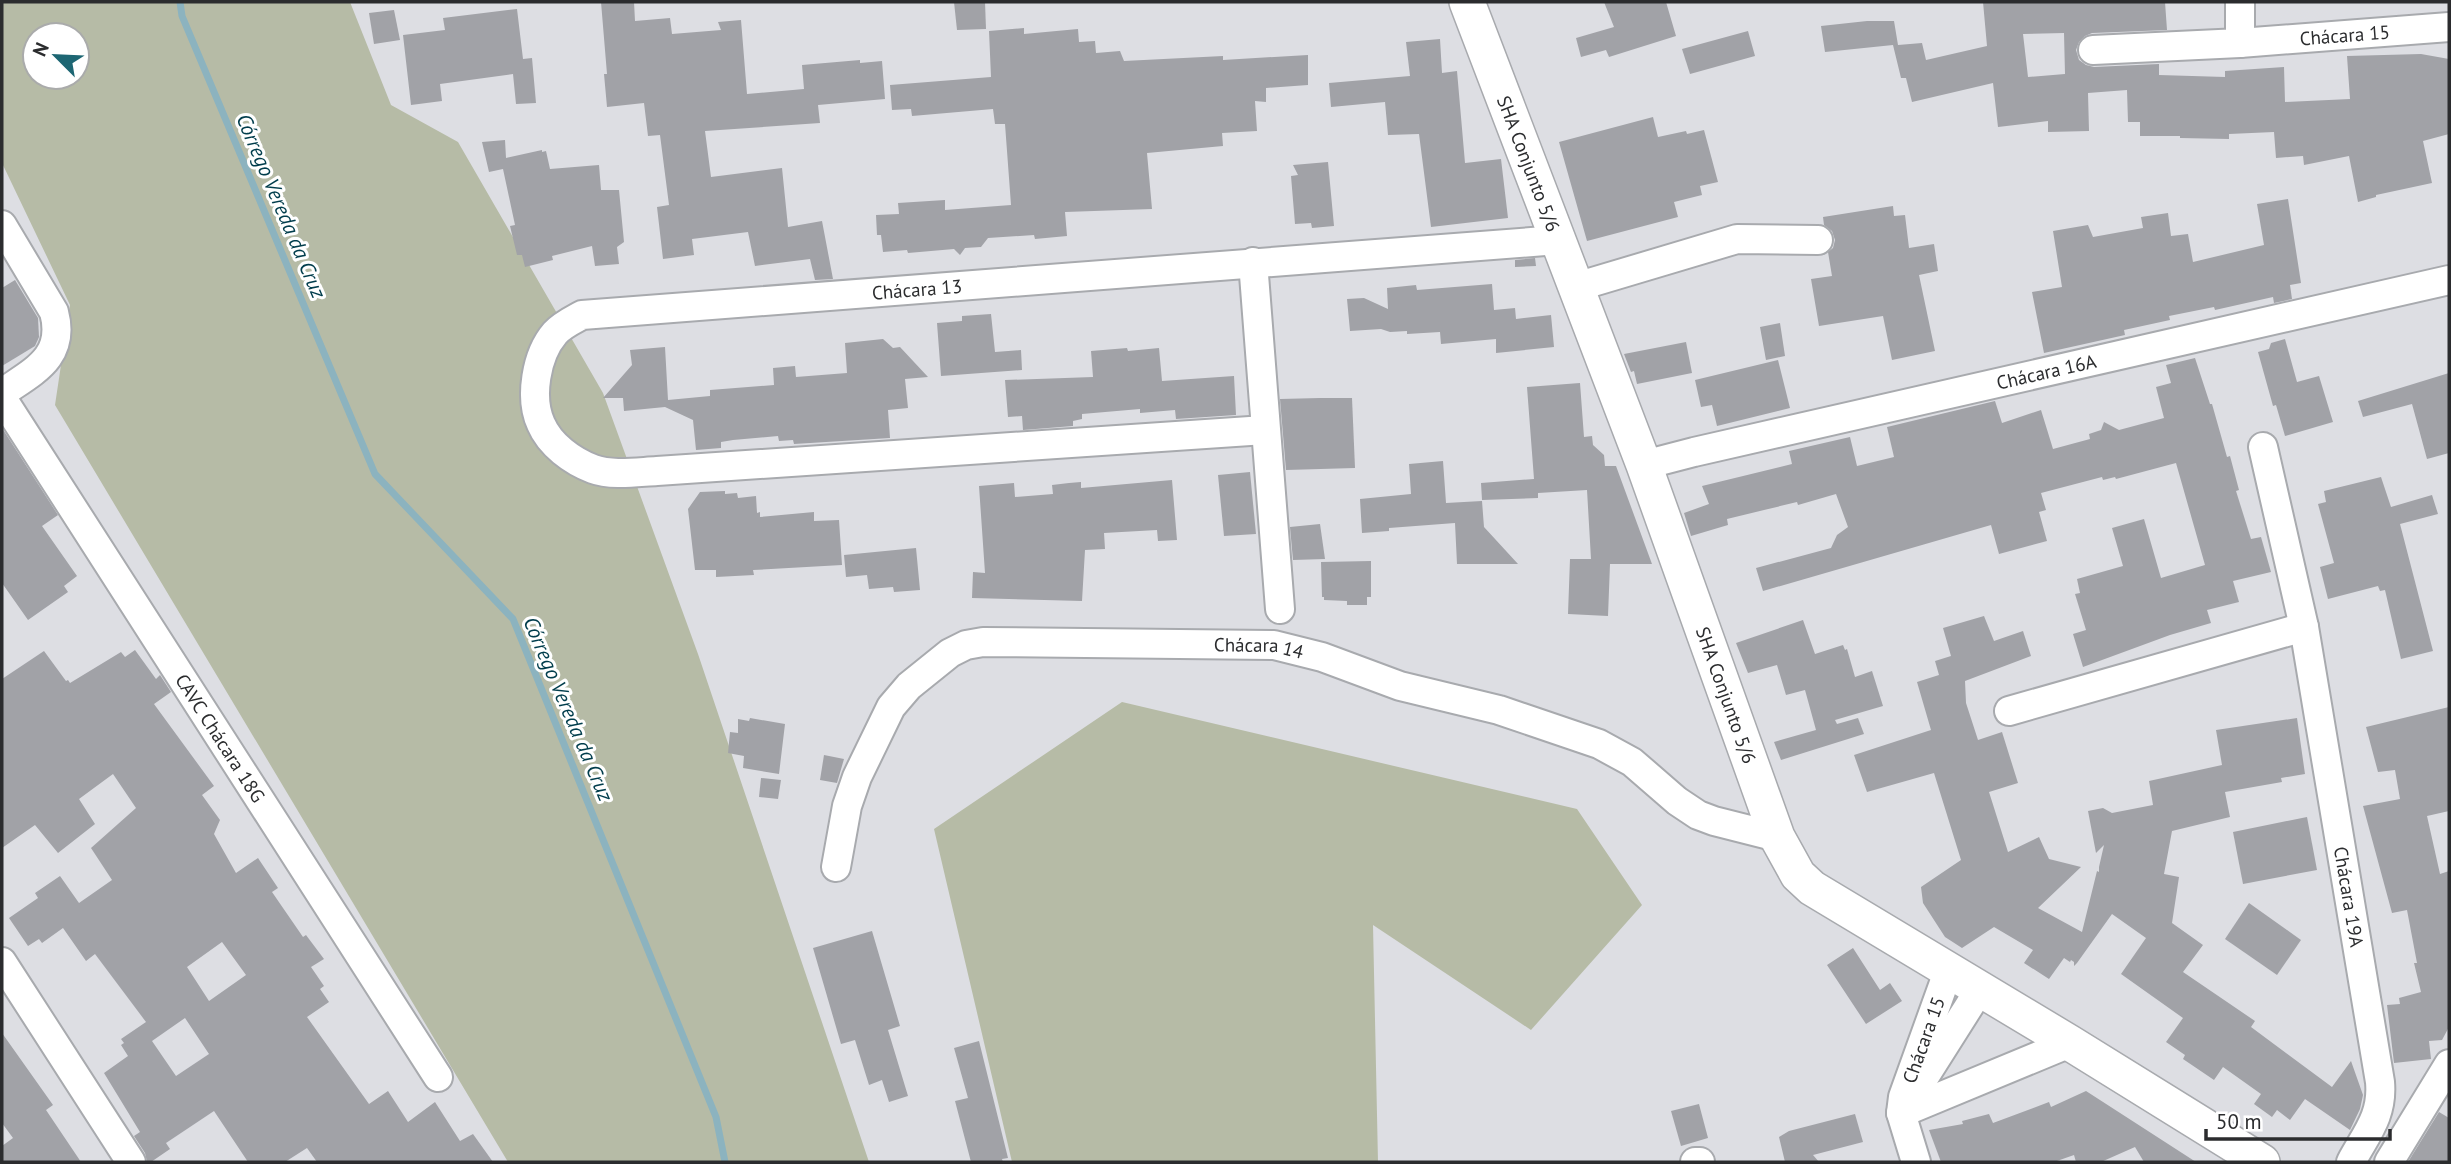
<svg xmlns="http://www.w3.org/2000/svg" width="2451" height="1164" font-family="'PT Sans',sans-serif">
  <rect width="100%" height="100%" fill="#dddee3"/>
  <g fill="#b6bba6" fill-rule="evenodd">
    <path d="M2,2H350L391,105L458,142L603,393L698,654L869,1162H508L55,405L70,305L2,163ZM35,35H77V77H35Z"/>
    <path d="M1122,702L1577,809L1642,905L1531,1030L1373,925L1378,1162H1012L934,829Z"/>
  </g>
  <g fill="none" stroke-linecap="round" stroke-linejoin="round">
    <path stroke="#8cb3bf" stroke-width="7" d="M180,2L182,16L375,474L513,619L716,1117L725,1162"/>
  </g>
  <g fill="#a1a2a7" fill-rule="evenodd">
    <path d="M601,2H634L635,21L670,18L672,34L721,30L718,22L741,20L747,94L804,89L802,65L860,60V63L882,61L885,99L818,105L820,123L705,131L711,177L782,168L788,227L822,221L833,279L815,280L810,259L755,266L748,232L692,239L694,255L663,259L657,207L669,205L660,135L648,136L644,103L607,107L604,74H607Z"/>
    <path d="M954,2H985L986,29L957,30Z"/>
    <path d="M1604,2H1666L1676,36L1609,57L1606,50L1581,57L1576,38L1614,27Z"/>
    <path d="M1983,2H2165L2167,30L2092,33L2085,36L2079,42L2076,50L2079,60L2086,65L2094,67L2159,64V75L2225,77V71L2284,67L2285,102L2350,99L2347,56L2421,54L2449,59V134L2423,141L2432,183L2376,195V197L2358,202L2349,156L2304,165L2303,156L2276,158L2274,132L2229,134V139L2180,138V136H2140V122H2128L2127,90L2088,93L2089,131L2048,132V121L1998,127L1993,83L1912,102L1906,78H1901L1893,45L1825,52L1821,26L1867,21H1894L1898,45L1922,43L1926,60L1987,46ZM2064,33L2065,74L2028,77L2023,34Z"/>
    <path d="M517,9L523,59L532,58L536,103L516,104L513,74L440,84L442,101L411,105L403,35L445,30L443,18Z"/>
    <path d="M394,10L400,40L374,44L369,13Z"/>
    <path d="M1024,28V34L1078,29L1079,42L1095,41L1096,53L1120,51L1124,61L1223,56V60L1308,55V85L1266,88V102L1255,101L1257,131L1222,133L1223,146L1147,153L1152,209L1065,212L1067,236L1035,239L1034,235L988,238L981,247L965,248L960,255L954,249L908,253L907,250L883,252L881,235H877L876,215L899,214L898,203L945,200V210L1011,205L1005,124H995L993,109L912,116L911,109L892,110L890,85L991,77L989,31Z"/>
    <path d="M1748,31L1755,56L1690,74L1682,49Z"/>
    <path d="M1440,39L1442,73L1457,71L1465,163L1501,159L1508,218L1431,227L1419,134L1388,135L1385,102L1331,107L1329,83L1410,76L1406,42Z"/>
    <path d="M1653,117L1658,137L1686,131L1687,134L1704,130L1718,182L1700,186L1702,195L1674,202L1678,217L1587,241L1559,142Z"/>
    <path d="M505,140L506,158L542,150V152L546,151L550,169L599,165L601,190H619L624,242L617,247L619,264L595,266L592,246L552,256L553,260L525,267L522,255H517L510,226L515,225L503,169L489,172L482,142Z"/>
    <path d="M1328,162L1334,226L1312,228L1311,223L1295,224L1291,176L1298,175L1293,165Z"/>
    <path d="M2288,199L2301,283L2290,285L2292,299L2274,303L2273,297L2215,310L2214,307L2169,316L2170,320L2124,330L2125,335L2044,353L2032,292L2062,287L2053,231L2088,225L2093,237L2143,228L2141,217L2168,213L2171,236L2188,234L2193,262L2264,245L2257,204Z"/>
    <path d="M1893,206L1894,216L1905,215L1909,248L1934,244L1938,271L1919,275L1935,351L1892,360L1883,316L1819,326L1811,279L1832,276L1828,252L1833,248L1835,240L1832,231L1824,225L1823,217Z"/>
    <path d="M1535,258L1536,266L1515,267V260Z"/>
    <path d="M15,280L38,318L39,337L35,346L2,366V288Z"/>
    <path d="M1492,284L1494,310L1515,308L1516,319L1551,315L1554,347L1496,353V339L1441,344L1440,332L1407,334V331L1390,332L1381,329L1350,331L1347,299L1364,298L1388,309L1387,288L1416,285L1417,290Z"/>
    <path d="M991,314L995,352L1021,350L1022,370L941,376L937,323L962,321V316Z"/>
    <path d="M1780,323L1785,356L1766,360L1760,327Z"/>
    <path d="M883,339L893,348L900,347L928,377L905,379L908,408L888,410L890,438L794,444L793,440L779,441L778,436L733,440L721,442V448L696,450L693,420L665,407L624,411L623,398H603L632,365L630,350L665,347L668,400L710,396V390L774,385L773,368L795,366L796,377L847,373L845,343Z"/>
    <path d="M2285,339L2297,382L2319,376L2333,422L2285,436L2276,405L2273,406L2258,352L2269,349L2271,343Z"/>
    <path d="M1686,342L1692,373L1637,384L1634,371L1631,372L1624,354Z"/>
    <path d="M1127,348L1128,351L1159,348L1162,381L1234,376L1236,415L1176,419L1175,410L1140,413V409L1082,414V419L1073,421V426L1023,430L1022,416L1008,417L1005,380L1093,377L1091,351Z"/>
    <path d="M2195,358L2210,404H2212L2227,457L2230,456L2239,490L2236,491L2251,539L2261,537L2271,572L2233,581L2239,602L2207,610L2211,623L2170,635L2083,667L2073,634L2086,630L2075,594L2080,593L2077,579L2123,566L2112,528L2144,519L2161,578L2205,565L2176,463L2116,479L2115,477L2103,480L2102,477L2041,493L2046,510L2039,512L2047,541L1999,554L1991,525L1763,591L1756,568L1831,548L1837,535L1848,527L1836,494L1798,505L1797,502L1727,519L1728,525L1691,536L1684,513L1709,504L1702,486L1792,464L1789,451L1850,437L1857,466L1894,457L1887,427L1995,401L2002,423L2041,410L2053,449L2090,439L2089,434L2101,430L2104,422L2119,430L2164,418L2156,387L2171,383L2166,365Z"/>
    <path d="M1778,360L1790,408L1717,426L1712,405L1701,407L1695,380Z"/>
    <path d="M2449,373V453L2427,459L2412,404L2363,417L2358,401Z"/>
    <path d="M1580,383L1584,437L1592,436L1593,445L1604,455L1605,466H1616L1652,564H1610L1608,616L1568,614L1570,559H1591L1587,490L1538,493V498L1482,500L1481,483L1534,479L1527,387Z"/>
    <path d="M1320,398H1352L1355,468L1286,470L1280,399Z"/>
    <path d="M2,428L58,515L42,526L77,576L64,586L68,592L28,620L2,583Z"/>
    <path d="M1443,461L1446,503L1482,501L1484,527L1518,564H1457L1455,523L1389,528V531L1362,533L1360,499L1411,494L1409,464Z"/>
    <path d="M1250,472L1256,534L1224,536L1218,475Z"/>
    <path d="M2381,477L2391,507L2432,495L2438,514L2400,524L2433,651L2401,659L2385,590L2380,591L2378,586L2328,599L2320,567L2334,563L2318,504L2326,502L2324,491Z"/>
    <path d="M1172,480L1177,540L1158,541L1157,530L1104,533L1105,549L1085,550L1082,601L972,598L973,572L985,573L979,486L1014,483L1015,497L1053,494L1052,485L1069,483L1081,482V488Z"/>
    <path d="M725,491V494L737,493L738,498L756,496L757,513L760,512V517L814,512V521L839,520L842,565L753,570L754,575L716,577V570H695L688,509L700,492Z"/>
    <path d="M1320,524L1325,559L1293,560L1290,527Z"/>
    <path d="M916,548L920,590L894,592L893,587L869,589L867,575L846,577L844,555Z"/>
    <path d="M1371,561V597H1367V605H1347V601L1324,600V597H1322L1321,562Z"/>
    <path d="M1984,616L1994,641L2023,631L2031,656L1965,681L1966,703L1978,740L2002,732L2018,783L1989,792L2008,852L2039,837L2049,859L2081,867L2038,908L2082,932L2097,871L2099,872V867L2104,845L2096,853L2088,811L2103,808L2112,813L2153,805L2149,781L2222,765L2216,730L2297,718L2305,774L2281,778L2282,782L2225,792L2230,817L2172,831L2164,874L2179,877L2172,923L2203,945L2183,972L2255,1021L2251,1027L2332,1087L2351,1061L2363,1095L2360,1109L2350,1130L2305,1099L2290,1120L2277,1110L2272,1117L2254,1104L2261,1094L2223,1067L2214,1080L2183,1059L2185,1055L2166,1042L2183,1018L2121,974L2146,938L2112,914L2077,963L2074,966V962L2071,960L2070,962L2064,958L2049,979L2024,963L2033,950L1994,927L1962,948L1945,937L1923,903L1921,887L1961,860L1934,773L1867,792L1854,755L1931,730L1917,682L1939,675L1935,661L1951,656L1943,628Z"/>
    <path d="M1803,620L1815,654L1843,645L1845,650L1847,649L1855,677L1872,671L1883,706L1835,720L1837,724L1858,718L1864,734L1781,760L1774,742L1816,730L1805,690L1786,695L1777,665L1748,673L1736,643Z"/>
    <path d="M135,650L156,679L160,675L171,692L154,704L214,786L202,795L220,820L214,834L236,873L258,858L278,888L272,892L303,937L306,935L324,959L311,967L324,986L320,989L329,1002L307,1017L369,1104L388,1091L408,1122L435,1102L460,1141L473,1134L493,1162H317L307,1148L285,1162H248L214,1111L166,1143L170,1149L151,1162H147L145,1153L134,1136L140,1132L104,1073L128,1056L121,1045L124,1043L121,1039L146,1022L95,954L86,961L63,928L42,943L39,939L28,946L9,918L38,898L35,893L60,876L79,903L112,880L91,848L136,808L113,774L79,799L95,824L58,853L35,825L2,848V679L44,651L66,681L68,680L70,683L121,652L125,657ZM222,942L246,975L209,1001L187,967ZM185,1018L209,1054L176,1076L152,1041Z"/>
    <path d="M2449,707V811L2427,816L2440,874L2449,871V1027L2442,1040L2429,1041L2431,1059L2394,1063L2387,1005L2400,1004L2399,998L2421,992L2414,963H2417L2407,910L2392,913L2363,806L2400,799L2395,770L2378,772L2366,727Z"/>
    <path d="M750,718L785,724L779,774L743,768L744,756L728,753L730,732L738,733V719L749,721Z"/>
    <path d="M824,755L844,759L837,783L820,780Z"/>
    <path d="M761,778L781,780L778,799L759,797Z"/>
    <path d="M2307,817L2317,870L2243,884L2233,832Z"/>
    <path d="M2249,903L2301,940L2277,975L2225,939Z"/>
    <path d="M872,931L900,1026L888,1030L908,1096L889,1102L882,1080L869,1085L855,1040L841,1044L813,948Z"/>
    <path d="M1853,948L1880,990L1890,983L1902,1001L1866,1024L1827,965Z"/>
    <path d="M2,1033L53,1105L46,1110L81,1162H2V1146L13,1138L2,1123Z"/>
    <path d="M979,1041L1008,1158L1002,1159L1003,1162H971L955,1101L968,1098L954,1048Z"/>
    <path d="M2086,1091L2196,1162H2144L2135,1147L2101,1162H2076L2074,1155L2054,1162H1941L1929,1130L1963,1124L1962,1121L1989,1114L1993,1123L2049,1102L2051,1107Z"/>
    <path d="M1699,1104L1708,1138L1681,1146L1671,1111Z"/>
    <path d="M2439,1112L2449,1118V1162H2408Z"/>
    <path d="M1855,1114L1863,1142L1813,1155L1819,1162H1785L1779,1137L1789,1131Z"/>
  </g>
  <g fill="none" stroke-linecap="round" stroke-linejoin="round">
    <defs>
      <g id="minor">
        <path id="s1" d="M2240,43L2449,27"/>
        <path d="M2093,50L2240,43V2"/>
        <path d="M2,225L54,312C66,357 34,371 2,393"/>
        <path d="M1253,262L1280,609"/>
        <path d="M1576,287L1737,239L1818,240"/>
        <path id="s2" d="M2,398L438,1077"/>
        <path id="s3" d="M1265,430L657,471C637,472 612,476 593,469C572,461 550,445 541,424C529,398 536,355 555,333C562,325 573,320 582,315L1558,240"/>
        <path id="s4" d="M2263,447L2304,627L2380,1082C2383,1116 2366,1134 2351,1162"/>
        <path id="s5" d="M1644,465L1694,452L2449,280"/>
        <path d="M2009,711L2304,627"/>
        <path id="s6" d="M836,867L847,806L857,777L891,707L909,686L950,653L966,645L983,642L1274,645L1322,657L1400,686L1499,710L1599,744L1632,762L1677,801L1698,815L1714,821L1777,837"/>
        <path d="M2,962L131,1162"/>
        <path d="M1918,1087L1980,989"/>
        <path d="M1901,1113L2070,1043"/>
        <path d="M1695,1162H1700"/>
        <path id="s7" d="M1916,1162L1901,1113L1903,1097L1949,969"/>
        <path d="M2389,1162L2449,1064"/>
      </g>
      <g id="tertiary">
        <path id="s8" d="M1467,2L1644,465L1777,837L1798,875L1812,888L2070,1043L2262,1162"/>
      </g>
    </defs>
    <use href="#minor" stroke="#a8aaae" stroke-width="32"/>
    <use href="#tertiary" stroke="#a8aaae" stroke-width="38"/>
    <use href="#minor" stroke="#fff" stroke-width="28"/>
    <use href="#tertiary" stroke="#fff" stroke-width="35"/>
  </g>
  <g text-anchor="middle" stroke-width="6" stroke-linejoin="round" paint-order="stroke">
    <g font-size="19" fill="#2b2c2e" stroke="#fff">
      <text dy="7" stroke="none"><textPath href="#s1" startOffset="105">Chácara 15</textPath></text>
      <text dy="7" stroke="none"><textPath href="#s8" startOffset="173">SHA Conjunto 5/6</textPath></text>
      <text dy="7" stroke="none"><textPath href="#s3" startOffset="1209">Chácara 13</textPath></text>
      <text dy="7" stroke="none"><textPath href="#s5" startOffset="413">Chácara 16A</textPath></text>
      <text dy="7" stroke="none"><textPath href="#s6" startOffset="562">Chácara 14</textPath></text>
      <text dy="7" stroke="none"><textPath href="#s8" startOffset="740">SHA Conjunto 5/6</textPath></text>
      <text dy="7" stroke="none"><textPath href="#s2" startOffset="404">CAVC Chácara 18G</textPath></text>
      <text dy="7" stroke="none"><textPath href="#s4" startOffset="458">Chácara 19A</textPath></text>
      <text dy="7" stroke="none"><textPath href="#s7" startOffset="128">Chácara 15</textPath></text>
    </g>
    <g font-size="21" font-style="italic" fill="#013d4c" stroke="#fff">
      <text transform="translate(281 206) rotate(67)" y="7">Córrego Vereda da Cruz</text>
      <text transform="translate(568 709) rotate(67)" y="7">Córrego Vereda da Cruz</text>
    </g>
  </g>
  <rect width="2451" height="1164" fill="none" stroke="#2b2c2e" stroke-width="7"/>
  <g transform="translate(56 56) rotate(294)"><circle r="33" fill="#ffffff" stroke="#aaabab" stroke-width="2"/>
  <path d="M0-5L12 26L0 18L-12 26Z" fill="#1d6673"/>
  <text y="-10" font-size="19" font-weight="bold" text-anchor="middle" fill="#2b2c2e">N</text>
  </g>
  <path d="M2206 1129v10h184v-10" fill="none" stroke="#2b2c2e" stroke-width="3.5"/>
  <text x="2216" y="1129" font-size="21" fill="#2b2c2e" stroke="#ffffff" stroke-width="5" paint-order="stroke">50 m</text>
</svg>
